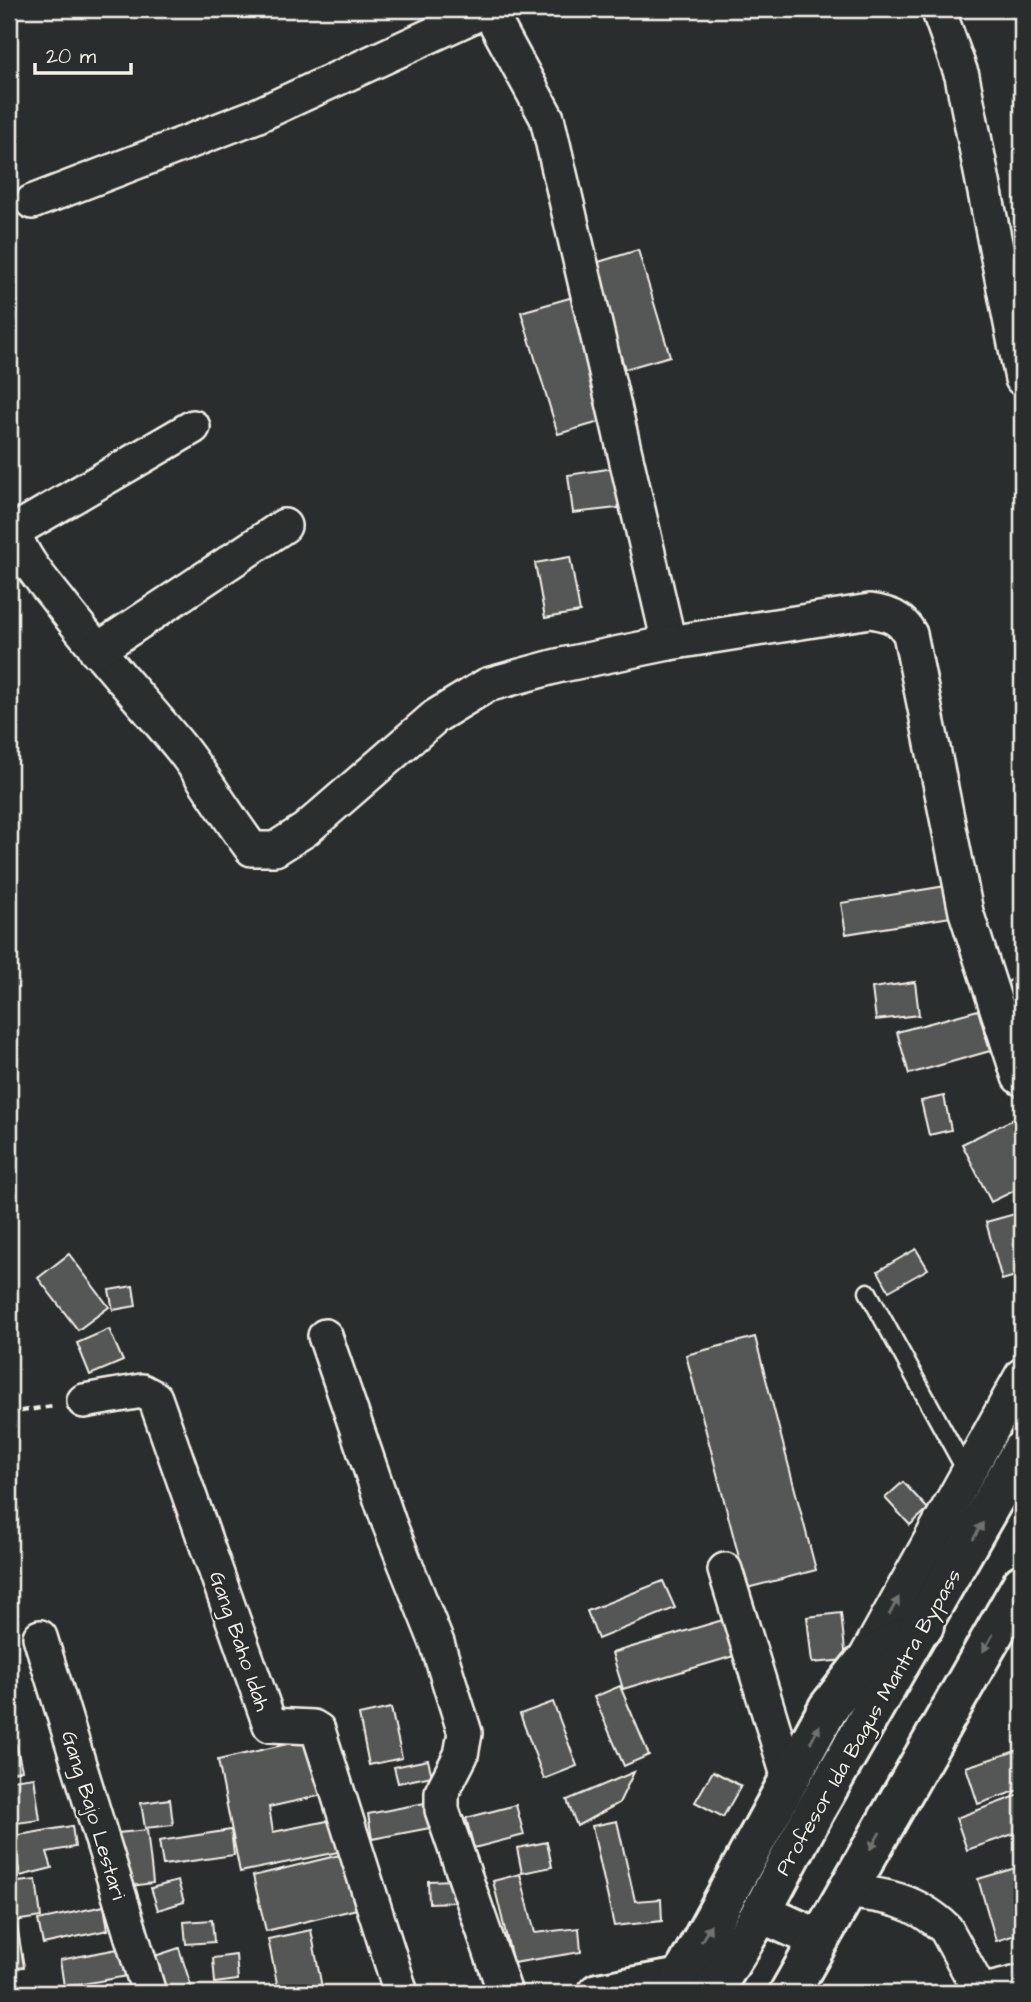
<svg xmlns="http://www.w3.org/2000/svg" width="1031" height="2002" font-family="'Architects Daughter',sans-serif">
  <rect width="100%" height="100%" fill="#2a2d2e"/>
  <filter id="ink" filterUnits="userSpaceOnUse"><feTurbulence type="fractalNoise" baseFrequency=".0143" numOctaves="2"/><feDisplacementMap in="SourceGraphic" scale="14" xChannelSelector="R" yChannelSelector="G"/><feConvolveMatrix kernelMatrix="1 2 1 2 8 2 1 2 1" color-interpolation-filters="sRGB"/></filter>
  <g filter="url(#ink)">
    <g fill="#555756" stroke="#f4f1e8" stroke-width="2">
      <path d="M638,250L670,356L625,369L592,264Z"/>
      <path d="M573,297L610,419L558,434L521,312Z"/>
      <path d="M621,467L626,507L573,513L568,475Z"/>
      <path d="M570,557L580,612L545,618L535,563Z"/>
      <path d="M946,886L951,917L846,934L841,903Z"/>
      <path d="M1022,974V1002L1014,1006L1002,985Z"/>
      <path d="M915,982L919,1015L876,1020L872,988Z"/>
      <path d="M978,1010L990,1051L909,1074L897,1032Z"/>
      <path d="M944,1096L951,1130L929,1135L921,1101Z"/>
      <path d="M1022,1115V1187L991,1202L962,1144Z"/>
      <path d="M1022,1212V1274L1002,1280L986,1222Z"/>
      <path d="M916,1249L928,1269L889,1291L878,1271Z"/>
      <path d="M69,1254L109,1307L78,1330L38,1278Z"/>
      <path d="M133,1286L136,1306L113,1310L109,1290Z"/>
      <path d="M109,1329L123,1361L90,1375L77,1343Z"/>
      <path d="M755,1337L816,1570L747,1588L686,1355Z"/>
      <path d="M903,1482L928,1509L910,1525L885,1498Z"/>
      <path d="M663,1581L675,1608L598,1639L587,1611Z"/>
      <path d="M841,1613L846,1660L812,1663L807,1617Z"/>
      <path d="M726,1619L737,1655L623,1689L612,1653Z"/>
      <path d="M620,1686L649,1755L624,1766L594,1697Z"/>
      <path d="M553,1702L577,1766L544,1779L520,1714Z"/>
      <path d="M391,1708L402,1758L369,1765L359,1715Z"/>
      <path d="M309,1739L323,1795L269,1807L273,1832L342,1818L348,1850L240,1872L218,1760Z"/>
      <path d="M16,1744L22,1770L9,1773V1745Z"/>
      <path d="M1022,1749V1789L978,1804L966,1767Z"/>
      <path d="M428,1760L432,1776L398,1783L394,1767Z"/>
      <path d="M713,1771L741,1786L723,1817L695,1802Z"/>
      <path d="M634,1772L619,1803L577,1826L567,1800Z"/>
      <path d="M34,1777L40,1820L17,1823L11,1780Z"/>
      <path d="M1022,1794V1831L967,1850L956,1818Z"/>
      <path d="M170,1799L173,1825L145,1828L141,1803Z"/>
      <path d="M425,1803L430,1828L372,1839L368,1814Z"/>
      <path d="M516,1805L524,1835L474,1848L466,1818Z"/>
      <path d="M617,1821L635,1901L661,1899L662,1921L614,1926L592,1826Z"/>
      <path d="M72,1826L75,1847L47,1852L52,1868L20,1876L13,1836Z"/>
      <path d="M147,1830L153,1883L124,1887L118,1833Z"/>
      <path d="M231,1830L234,1855L163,1865L159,1841Z"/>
      <path d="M547,1842L552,1867L522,1873L517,1848Z"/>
      <path d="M344,1854L357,1909L266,1931L253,1876Z"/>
      <path d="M1019,1867L1022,1880V1933L996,1941L978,1879Z"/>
      <path d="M520,1874L535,1933L579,1928L581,1952L513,1963L493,1881Z"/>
      <path d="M36,1880L41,1917L14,1921L9,1883Z"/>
      <path d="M455,1880L456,1902L429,1903L428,1881Z"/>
      <path d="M178,1881L184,1902L158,1910L151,1888Z"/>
      <path d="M104,1906L108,1930L43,1944L38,1920Z"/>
      <path d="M212,1920L214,1942L186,1944L184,1922Z"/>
      <path d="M17,1925L24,1967L9,1969V1927Z"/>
      <path d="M311,1930L323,1993H279L268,1939Z"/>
      <path d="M128,1947L133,1975L66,1987L68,1993H45L64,1986L60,1960Z"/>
      <path d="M179,1948L193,1992L164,1993L152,1957Z"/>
      <path d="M236,1955L238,1980L215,1983L213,1958Z"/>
    </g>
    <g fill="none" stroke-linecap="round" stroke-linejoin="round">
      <defs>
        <path id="service" d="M868,1292L967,1473"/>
        <g id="minor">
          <path d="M488,9L547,118L669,643"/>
          <path d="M938,9L962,76L1022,379"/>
          <path d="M32,202L256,116L488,9"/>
          <path d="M193,427L21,527L16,536C23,559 42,580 57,599C96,651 140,698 181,748C207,781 227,816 252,849H275L305,830L436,716L487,685L557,666L669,643L870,611C889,614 900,617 910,634L966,912L1019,1077L1022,1079"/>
          <path d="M96,651L284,526"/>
          <path d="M325,1336L389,1523L437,1643L465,1733L461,1755L442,1792V1810L505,1993"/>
          <path d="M84,1401L142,1391L155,1398L270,1725L313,1727L318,1730L401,1993"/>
          <path d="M725,1570L790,1782"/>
          <path d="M40,1637L149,1993"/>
          <path d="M861,1666L1022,1375"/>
          <path d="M845,1892C884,1894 917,1901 946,1929L981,1993"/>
          <path d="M980,1992L1022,1982"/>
        </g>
        <g id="tertiary">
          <path d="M598,1993L682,1978L699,1983"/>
          <path d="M673,1993L828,1708L861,1666L883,1649L924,1626"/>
        </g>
        <g id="trunk">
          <path d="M761,1913L819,1939"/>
          <path d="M712,1993L761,1913L815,1811L1022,1450"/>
          <path d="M789,1993L1022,1584"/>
        </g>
      </defs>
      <use href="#service" stroke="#f4f1e8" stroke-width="21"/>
      <use href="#minor" stroke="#f4f1e8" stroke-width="38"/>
      <use href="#tertiary" stroke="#f4f1e8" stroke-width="44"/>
      <use href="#trunk" stroke="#f4f1e8" stroke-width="44"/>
      <path stroke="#f4f1e8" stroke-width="4.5" stroke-dasharray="7 5" stroke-linecap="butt" d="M9,1413L53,1406"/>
      <use href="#service" stroke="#2a2d2e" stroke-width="16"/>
      <use href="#minor" stroke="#2a2d2e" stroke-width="33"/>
      <use href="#tertiary" stroke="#2a2d2e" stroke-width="38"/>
      <use href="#trunk" stroke="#2a2d2e" stroke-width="38"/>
    </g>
    <defs><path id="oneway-solid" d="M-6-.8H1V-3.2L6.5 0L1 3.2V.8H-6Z" transform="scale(1.75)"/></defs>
    <g fill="#71726f">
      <use href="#oneway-solid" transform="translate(978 1531) rotate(-60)"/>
      <use href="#oneway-solid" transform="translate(894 1606) rotate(-61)"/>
      <use href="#oneway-solid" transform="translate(988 1643) rotate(120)"/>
      <use href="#oneway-solid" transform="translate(815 1734) rotate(-62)"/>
      <use href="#oneway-solid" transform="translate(875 1841) rotate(120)"/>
      <use href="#oneway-solid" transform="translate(706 1933) rotate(-61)"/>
    </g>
  </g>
  <g text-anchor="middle" stroke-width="5" stroke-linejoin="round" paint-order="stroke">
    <g font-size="21" fill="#f4f1e8" stroke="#2a2d2e">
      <text transform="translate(240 1641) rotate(71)" y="7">Gang Baho Idah</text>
      <text transform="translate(868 1722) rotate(-60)" y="7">Profesor Ida Bagus Mantra Bypass</text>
      <text transform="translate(94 1815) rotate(73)" y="7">Gang Bajo Lestari</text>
    </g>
  </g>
  <rect width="1031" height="2002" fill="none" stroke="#2a2d2e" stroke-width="35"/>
  <rect x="18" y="18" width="996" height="1967" fill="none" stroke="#f4f1e8" stroke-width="2.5" filter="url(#ink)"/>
  <path d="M35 63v10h96v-10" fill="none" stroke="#f4f1e8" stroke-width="3.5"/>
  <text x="46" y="63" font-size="21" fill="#f4f1e8" stroke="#2a2d2e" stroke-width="5" paint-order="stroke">20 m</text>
</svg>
